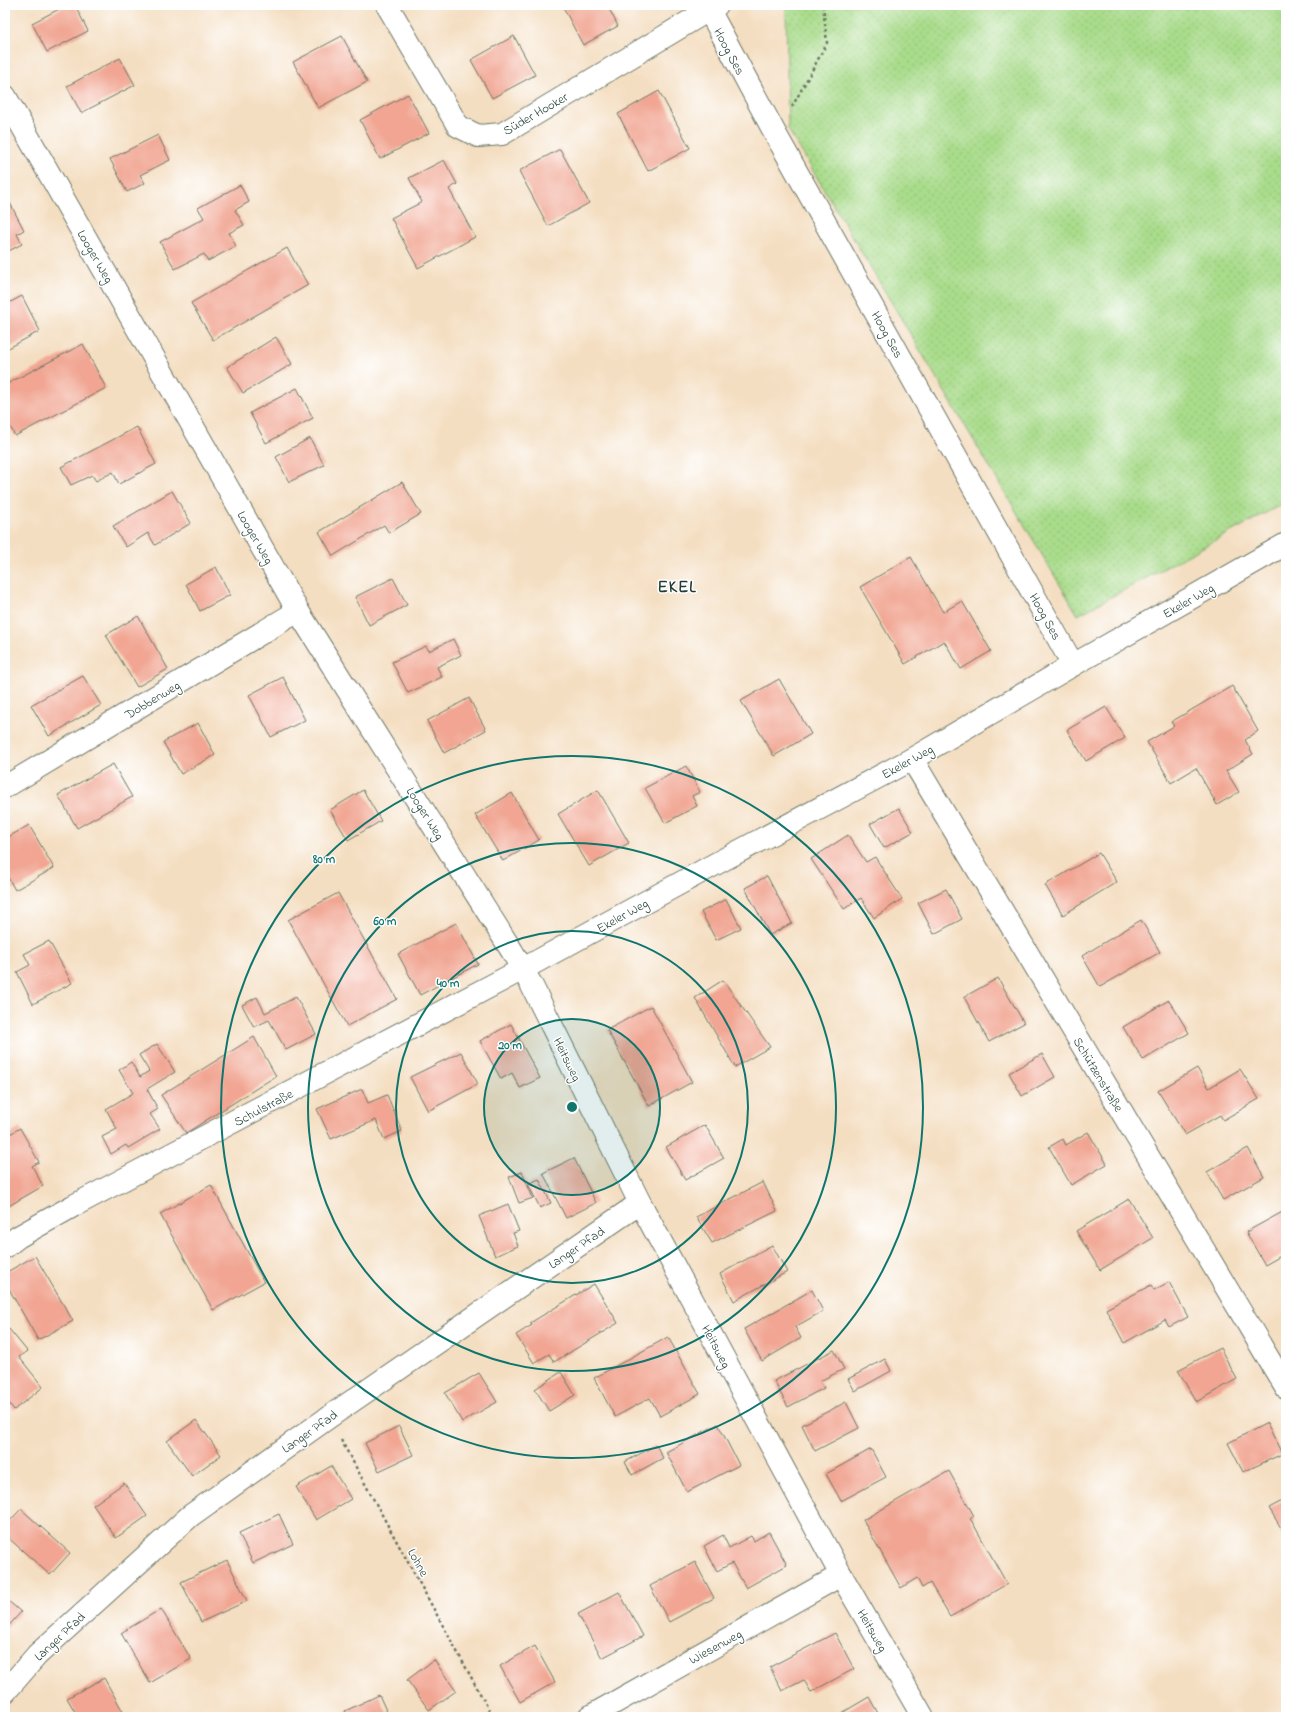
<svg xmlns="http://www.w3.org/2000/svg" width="1291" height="1722" font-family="'Indie Flower',sans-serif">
  <defs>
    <pattern id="grass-dots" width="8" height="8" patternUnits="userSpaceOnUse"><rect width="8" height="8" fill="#a9dc8b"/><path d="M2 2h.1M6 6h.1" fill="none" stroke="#91be79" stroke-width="1.8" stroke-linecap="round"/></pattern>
  </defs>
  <rect width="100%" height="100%" fill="#fff"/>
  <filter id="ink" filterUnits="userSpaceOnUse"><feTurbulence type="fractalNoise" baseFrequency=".025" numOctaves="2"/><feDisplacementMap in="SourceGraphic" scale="8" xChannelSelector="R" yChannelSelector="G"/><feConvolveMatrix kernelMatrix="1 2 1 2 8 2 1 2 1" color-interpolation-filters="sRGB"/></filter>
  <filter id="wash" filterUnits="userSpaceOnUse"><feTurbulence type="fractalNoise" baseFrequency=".012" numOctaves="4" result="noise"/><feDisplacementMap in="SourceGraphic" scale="16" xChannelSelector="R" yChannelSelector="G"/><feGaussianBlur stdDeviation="0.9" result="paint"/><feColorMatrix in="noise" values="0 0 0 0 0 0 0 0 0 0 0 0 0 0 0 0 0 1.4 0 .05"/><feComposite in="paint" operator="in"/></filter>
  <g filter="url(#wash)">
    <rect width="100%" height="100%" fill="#f4dec1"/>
    <path fill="url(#grass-dots)" stroke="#648c60" d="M786,5H1286V502L1078,615L788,129Z"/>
    <g id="blocks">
      <g fill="#f1a592">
        <path d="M67,5H75L88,31L47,52L32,23Z"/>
        <path d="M562,5H607L618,26L583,45Z"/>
        <path d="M342,36L367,82L318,108L293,62Z"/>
        <path d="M514,36L535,75L492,98L471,60Z"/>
        <path d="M120,58L135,85L81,113L67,86Z"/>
        <path d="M659,91L690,148L648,171L618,114Z"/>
        <path d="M408,94L429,133L380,159L360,120Z"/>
        <path d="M158,135L170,160L140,175L145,183L127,192L110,159Z"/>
        <path d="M560,149L589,203L548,226L519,171Z"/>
        <path d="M444,160L457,184L449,189L475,237L418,268L391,218L422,202L409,178Z"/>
        <path d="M240,185L249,202L235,210L244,225L229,233L236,246L208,261L204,254L175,269L160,242L204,218L198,208Z"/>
        <path d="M10,203L24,230L17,234L22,244L5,253V206Z"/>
        <path d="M287,248L308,285L213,340L191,303Z"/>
        <path d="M22,296L40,331L5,350V305Z"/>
        <path d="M276,337L292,364L243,393L227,367Z"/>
        <path d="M83,344L106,388L15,436L5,417V385Z"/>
        <path d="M297,388L313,418L266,443L250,413Z"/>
        <path d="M137,427L156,464L119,484L113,472L96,481L92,475L71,485L61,467Z"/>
        <path d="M310,438L324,465L289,482L276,457Z"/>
        <path d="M402,482L421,514L389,533L384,525L333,556L319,532Z"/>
        <path d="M172,491L191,523L155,545L148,533L126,547L113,526Z"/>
        <path d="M911,557L943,612L962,601L991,651L961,669L944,641L905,664L860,587Z"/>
        <path d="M216,567L230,595L200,611L186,584Z"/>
        <path d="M393,578L407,605L369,625L355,597Z"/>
        <path d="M138,616L168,669L137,687L106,635Z"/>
        <path d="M453,639L461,655L437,667L442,677L408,693L392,662L426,646L429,651Z"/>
        <path d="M83,676L101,705L49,736L31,705Z"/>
        <path d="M283,677L305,720L271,737L249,695Z"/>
        <path d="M779,679L811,734L774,756L741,701Z"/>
        <path d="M1232,686L1258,731L1245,740L1253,754L1226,771L1239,792L1217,805L1196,768L1171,783L1147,742L1174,726L1171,722Z"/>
        <path d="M469,698L486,730L444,753L427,721Z"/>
        <path d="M1106,707L1125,738L1086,761L1067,730Z"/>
        <path d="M198,723L215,755L181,774L163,742Z"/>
        <path d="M113,764L132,797L77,828L58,795Z"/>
        <path d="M686,766L700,792L692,796L697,806L665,823L645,788Z"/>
        <path d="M363,790L381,821L348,840L330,810Z"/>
        <path d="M598,790L629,843L589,866L558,814Z"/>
        <path d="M512,793L539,840L503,861L475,815Z"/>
        <path d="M899,808L913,832L884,848L870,824Z"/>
        <path d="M29,825L54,868L15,890L5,872V839Z"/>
        <path d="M848,835L866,862L875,857L902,899L874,918L861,898L844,909L811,859Z"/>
        <path d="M1099,853L1117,882L1063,915L1045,885Z"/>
        <path d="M767,876L792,923L770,935L745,888Z"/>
        <path d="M946,889L962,919L934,934L918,903Z"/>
        <path d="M338,893L397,999L347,1026L288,920Z"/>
        <path d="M726,899L741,928L716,940L701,912Z"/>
        <path d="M1141,920L1160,952L1100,987L1082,956Z"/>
        <path d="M456,923L478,964L420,995L398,954Z"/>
        <path d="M49,941L72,983L33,1004L17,972L30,965L24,954Z"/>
        <path d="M998,978L1024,1023L989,1042L964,997Z"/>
        <path d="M723,980L770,1047L735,1067L695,998Z"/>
        <path d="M257,997L265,1013L296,997L316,1034L286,1050L269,1020L254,1027L242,1005Z"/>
        <path d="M1169,1000L1189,1033L1143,1060L1123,1027Z"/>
        <path d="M651,1006L692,1082L649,1106L607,1030Z"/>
        <path d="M511,1024L540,1078L520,1088L512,1073L501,1079L480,1041Z"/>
        <path d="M254,1037L276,1076L186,1133L161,1095Z"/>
        <path d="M157,1044L175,1072L147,1089L158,1109L150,1114L160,1129L128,1148L126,1145L111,1154L102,1137L117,1129L106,1109L133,1093L119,1070L131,1062L140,1077L149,1071L139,1055Z"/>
        <path d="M461,1052L478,1084L428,1111L410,1077Z"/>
        <path d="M1042,1054L1055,1077L1022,1096L1009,1073Z"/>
        <path d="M1197,1068L1209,1088L1240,1069L1259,1099L1223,1120L1220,1115L1185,1135L1158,1091Z"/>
        <path d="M362,1089L368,1103L387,1095L402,1131L384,1139L376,1120L331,1139L317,1109Z"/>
        <path d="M705,1125L724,1158L685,1180L666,1147Z"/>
        <path d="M20,1128L39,1162L32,1166L43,1186L5,1208V1137Z"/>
        <path d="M1088,1132L1107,1164L1071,1185L1049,1147L1063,1139L1066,1145Z"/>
        <path d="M1248,1148L1264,1177L1223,1200L1207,1172Z"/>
        <path d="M574,1158L596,1203L566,1218L543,1173Z"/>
        <path d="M522,1172L533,1198L519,1203L509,1177Z"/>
        <path d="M539,1179L551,1203L540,1208L528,1184Z"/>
        <path d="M763,1182L777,1211L712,1243L696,1217Z"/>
        <path d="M211,1185L264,1282L213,1310L160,1214Z"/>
        <path d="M1129,1199L1153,1238L1100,1270L1076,1231Z"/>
        <path d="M508,1204L519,1231L513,1233L518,1246L495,1256L479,1216Z"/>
        <path d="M1286,1210V1253L1265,1265L1246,1232Z"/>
        <path d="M772,1245L787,1272L734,1301L720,1274Z"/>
        <path d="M35,1256L73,1321L38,1340L5,1282V1273Z"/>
        <path d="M1169,1282L1188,1317L1169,1327L1165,1320L1124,1343L1106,1309L1151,1285L1154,1290Z"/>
        <path d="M594,1284L618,1323L554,1362L549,1354L534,1363L516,1335L532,1325L530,1323Z"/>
        <path d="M812,1290L823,1311L795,1327L801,1338L762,1361L744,1329Z"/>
        <path d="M9,1329L27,1351L19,1357L43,1387L14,1410L5,1398V1332Z"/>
        <path d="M668,1337L700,1394L660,1416L650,1398L615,1417L594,1378Z"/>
        <path d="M1220,1348L1237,1379L1196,1402L1178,1370Z"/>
        <path d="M834,1350L844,1369L820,1381L824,1388L788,1407L774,1381Z"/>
        <path d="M885,1359L891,1371L855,1391L848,1379Z"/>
        <path d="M561,1372L575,1395L549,1411L535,1389Z"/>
        <path d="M479,1373L497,1402L462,1422L445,1393Z"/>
        <path d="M846,1402L859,1428L815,1451L802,1425Z"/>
        <path d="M196,1420L221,1455L192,1476L167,1441Z"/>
        <path d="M1267,1423L1282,1454L1243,1472L1228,1443Z"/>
        <path d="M718,1424L739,1465L687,1492L666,1452Z"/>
        <path d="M399,1426L413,1455L379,1471L365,1443Z"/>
        <path d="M656,1445L663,1458L632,1475L625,1462Z"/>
        <path d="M871,1449L886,1477L841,1501L826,1474Z"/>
        <path d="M331,1466L351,1499L316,1520L296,1487Z"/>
        <path d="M949,1471L974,1516L970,1518L1007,1584L950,1617L930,1583L922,1588L917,1578L901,1588L863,1520Z"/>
        <path d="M124,1483L147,1516L116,1538L93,1505Z"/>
        <path d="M1286,1499V1532L1284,1533L1269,1508Z"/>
        <path d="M21,1509L70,1553L50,1575L5,1535V1526Z"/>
        <path d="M279,1514L293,1544L253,1563L239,1533Z"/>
        <path d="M769,1532L787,1565L746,1588L732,1563L717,1571L704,1546L723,1535L729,1548L751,1536L754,1541Z"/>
        <path d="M227,1560L247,1601L201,1622L181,1582Z"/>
        <path d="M695,1562L714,1598L669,1622L650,1586Z"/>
        <path d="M619,1592L643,1636L602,1658L578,1614Z"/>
        <path d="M5,1598L21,1612L5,1630Z"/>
        <path d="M161,1609L191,1659L150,1683L121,1633Z"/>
        <path d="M835,1633L854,1669L811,1692L804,1680L782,1691L770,1667Z"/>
        <path d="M535,1646L555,1682L520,1702L500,1666Z"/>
        <path d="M434,1660L456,1691L429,1710L407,1680Z"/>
        <path d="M104,1678L126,1717H78L67,1698Z"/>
        <path d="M379,1695L389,1717H348L345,1711Z"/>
        <path d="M869,1697L880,1717H835Z"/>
      </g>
    </g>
  </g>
  <g filter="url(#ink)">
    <use href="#blocks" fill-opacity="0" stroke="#6a7565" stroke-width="1"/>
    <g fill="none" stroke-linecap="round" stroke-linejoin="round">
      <defs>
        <g id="minor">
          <path d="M387,5L458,126L478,136L502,134L717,5"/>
          <path d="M709,10L776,135L1073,665"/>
          <path d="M5,96L298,611L512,951L531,984L640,1203L841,1575L923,1717"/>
          <path d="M912,759L1286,1388"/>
          <path d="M5,787L298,611"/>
          <path d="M5,1247L18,1237L73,1206L523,969L719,862L912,759L1073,665L1286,544"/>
          <path d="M5,1692L37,1655L190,1516L329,1417L640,1203"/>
          <path d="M589,1717L841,1575"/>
        </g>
      </defs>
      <use href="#minor" stroke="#6a7565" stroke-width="24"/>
      <g stroke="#6a7565" stroke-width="2.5" stroke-dasharray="3 3" stroke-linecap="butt">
        <path d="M792,107L827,43L823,5"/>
        <path d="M341,1440L493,1717"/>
      </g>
      <use href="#minor" stroke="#fff" stroke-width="22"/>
    </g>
  </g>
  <circle cx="572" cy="1107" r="88" fill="#0f766e" fill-opacity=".12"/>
  <g fill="none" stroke="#0f766e" stroke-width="2">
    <circle cx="572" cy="1107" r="88"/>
    <circle cx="572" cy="1107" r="176"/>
    <circle cx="572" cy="1107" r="264"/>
    <circle cx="572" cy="1107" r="351"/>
  </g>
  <g text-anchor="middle" stroke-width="3" stroke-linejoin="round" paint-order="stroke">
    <g font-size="13" fill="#1f3d34" stroke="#fff">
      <text transform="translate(730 51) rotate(62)" y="5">Hoog Ses</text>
      <text transform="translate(535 113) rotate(-30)" y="5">Süder Hooker</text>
      <text transform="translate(96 256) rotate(60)" y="5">Looger Weg</text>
      <text transform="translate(888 334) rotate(61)" y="5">Hoog Ses</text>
      <text transform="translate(256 537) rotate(60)" y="5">Looger Weg</text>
      <text transform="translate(1188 600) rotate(-30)" y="5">Ekeler Weg</text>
      <text transform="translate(1046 616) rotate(61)" y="5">Hoog Ses</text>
      <text transform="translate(152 699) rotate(-31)" y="5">Dobbenweg</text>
      <text transform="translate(907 761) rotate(-29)" y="5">Ekeler Weg</text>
      <text transform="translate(426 813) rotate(58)" y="5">Looger Weg</text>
      <text transform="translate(622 915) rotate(-29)" y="5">Ekeler Weg</text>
      <text transform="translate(568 1059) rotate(64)" y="5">Heitsweg</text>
      <text transform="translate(1099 1074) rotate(59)" y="5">Schützenstraße</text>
      <text transform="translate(263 1107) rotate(-28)" y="5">Schulstraße</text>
      <text transform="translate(576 1247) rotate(-34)" y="5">Langer Pfad</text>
      <text transform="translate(717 1346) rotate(62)" y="5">Heitsweg</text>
      <text transform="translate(309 1431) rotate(-35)" y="5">Langer Pfad</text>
      <text transform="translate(419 1562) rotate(61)" y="5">Lohne</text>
      <text transform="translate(873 1630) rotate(60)" y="5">Heitsweg</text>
      <text transform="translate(59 1636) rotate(-43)" y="5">Langer Pfad</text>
      <text transform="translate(715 1646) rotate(-29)" y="5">Wiesenweg</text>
    </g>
    <g font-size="17" font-weight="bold" letter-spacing="1" fill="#1f3d34" stroke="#fff">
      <text x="677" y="592">EKEL</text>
    </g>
  </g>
  <circle cx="572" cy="1107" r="6" fill="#0f766e" stroke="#fff" stroke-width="2"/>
  <g font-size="12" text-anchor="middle" font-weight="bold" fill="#0f766e" stroke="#fff" stroke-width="3" stroke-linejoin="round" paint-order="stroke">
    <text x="324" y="863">80 m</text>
    <text x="385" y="925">60 m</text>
    <text x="448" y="987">40 m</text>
    <text x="510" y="1049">20 m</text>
  </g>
  <rect width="1291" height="1722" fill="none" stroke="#fff" stroke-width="20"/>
</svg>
